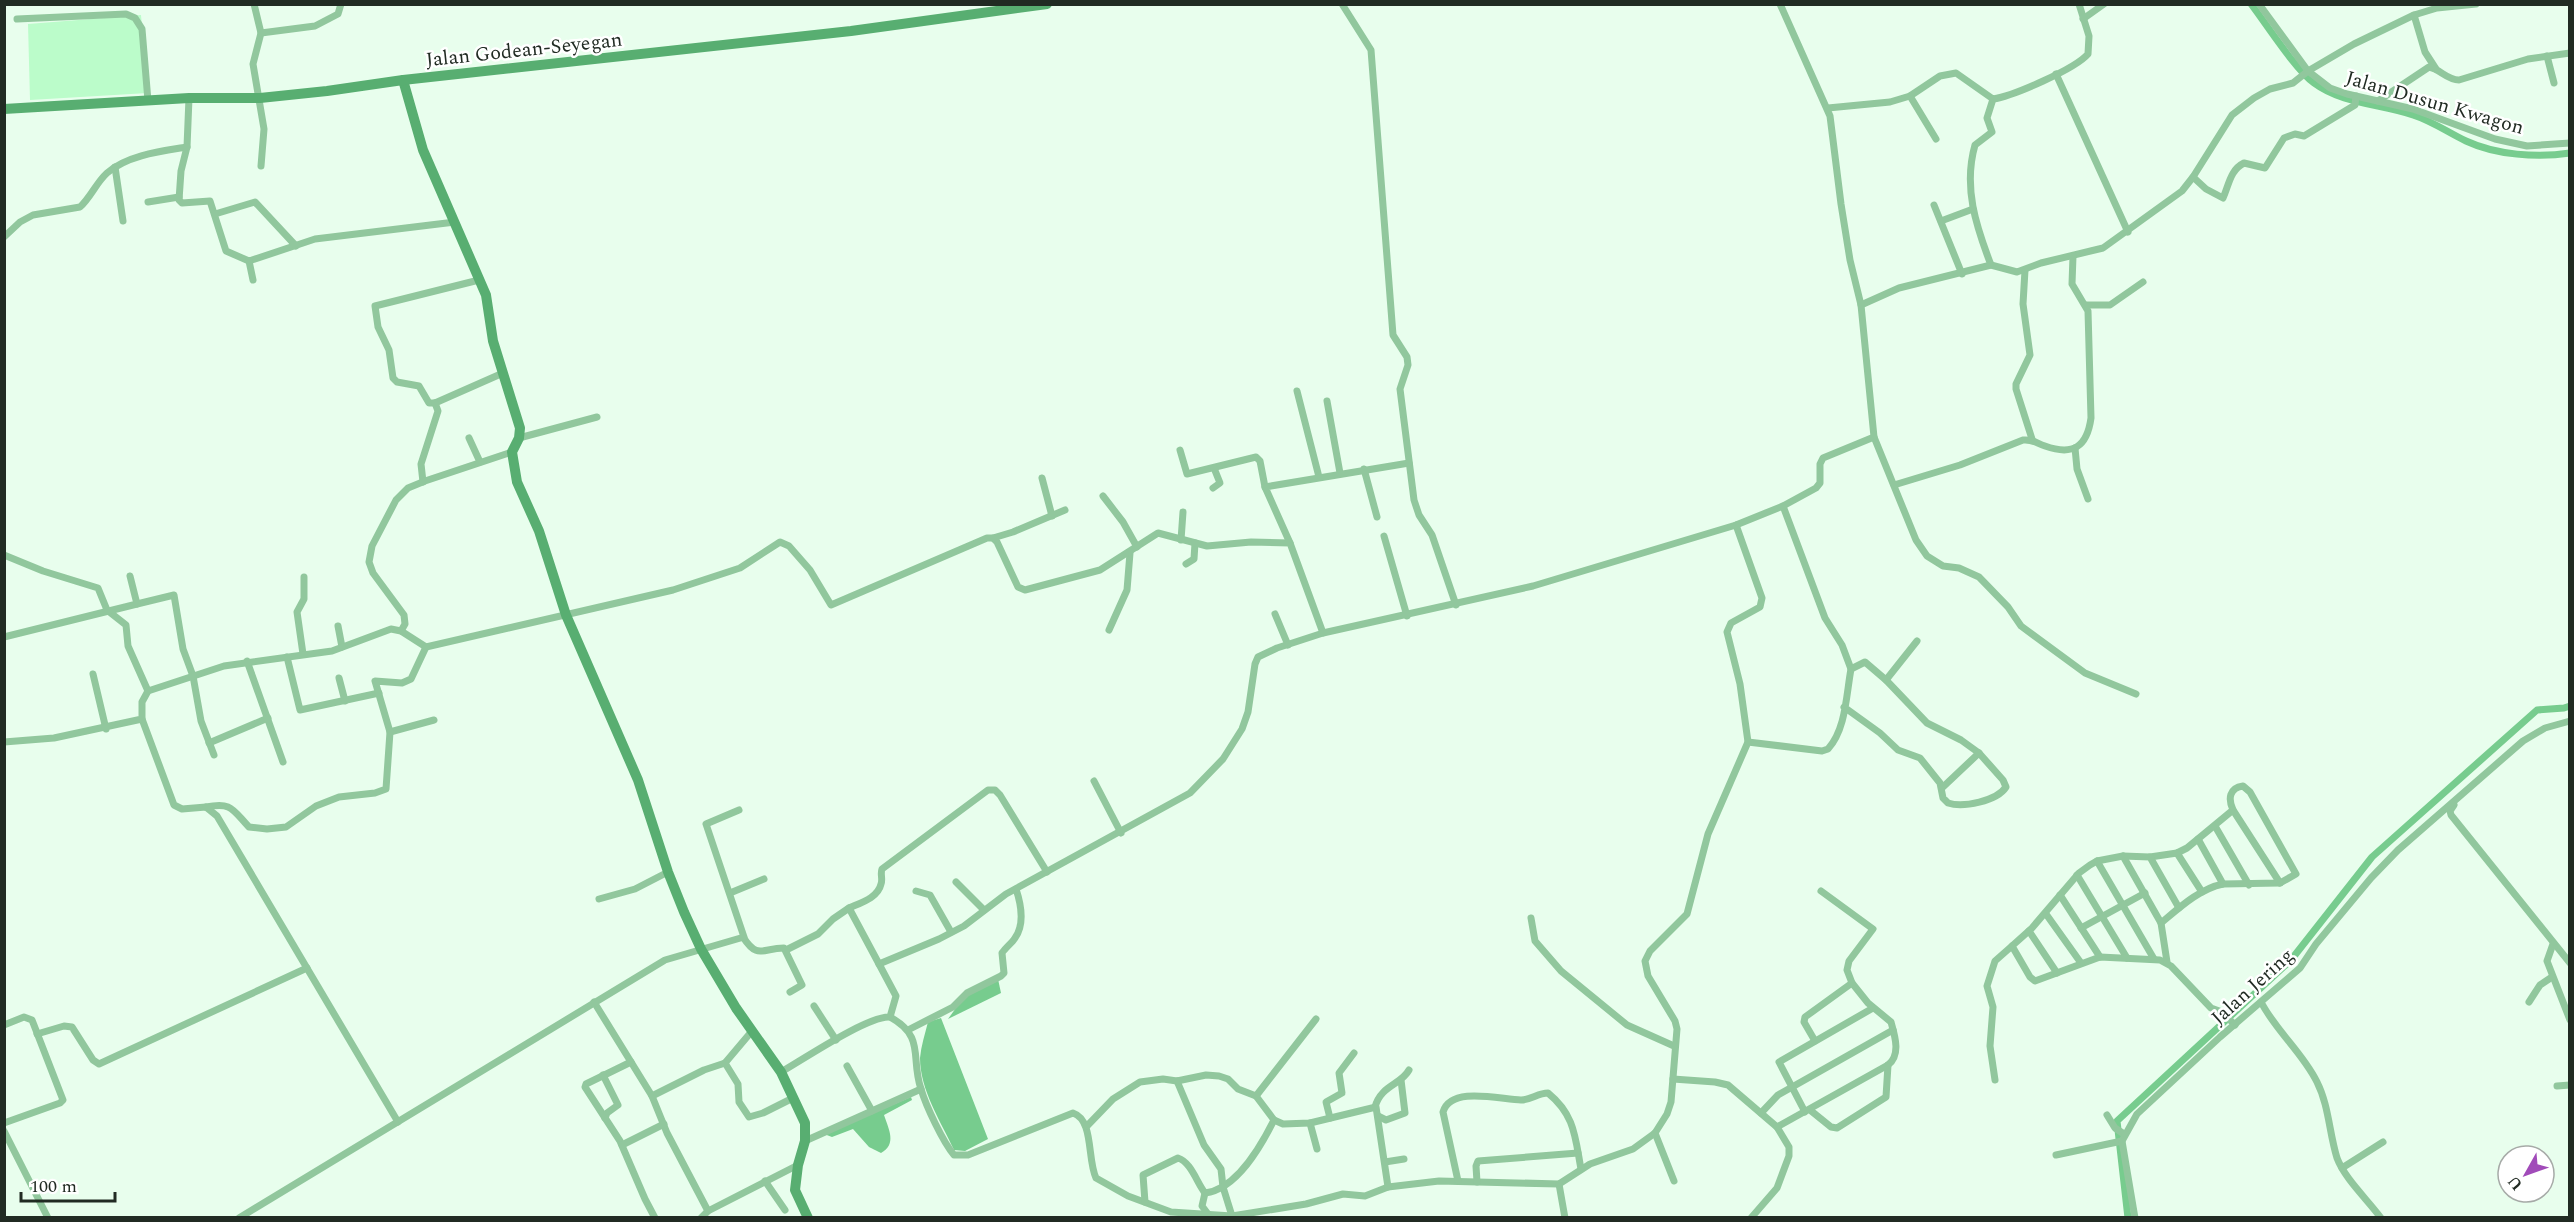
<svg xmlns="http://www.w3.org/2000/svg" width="2574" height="1222" font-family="Spectral,serif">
  <rect width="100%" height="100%" fill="#e8feed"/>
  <path fill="#bbfcca" d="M141,15L148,93L30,100L28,24Z"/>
  <g fill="#77cc8e">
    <path d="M998,979L1001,993L948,1019L966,994Z"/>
    <path d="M941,1018L988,1139L965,1151L954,1150C941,1122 920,1090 920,1058C921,1046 925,1034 928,1022Z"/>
    <path d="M911,1097L912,1100L884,1115C889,1130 897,1144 881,1153L869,1147L853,1129L832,1137L824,1134Z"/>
  </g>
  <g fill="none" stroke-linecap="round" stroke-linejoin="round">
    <g stroke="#77cc8e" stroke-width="7">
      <path d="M2251,4C2267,25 2295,69 2314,83C2342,104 2381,104 2413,115C2432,121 2449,133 2466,141C2496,155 2537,158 2570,153"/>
      <path d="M2128,1218L2117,1121L2291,960L2372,857L2537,710L2564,708L2570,706"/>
    </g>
    <g stroke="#91c79d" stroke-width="7">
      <path d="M254,4L261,33L253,64L264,129L261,166"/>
      <path d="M1342,4L1371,50L1393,335L1407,357L1408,365L1400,389L1414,500L1419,515L1432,535L1456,605"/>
      <path d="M2259,4L2308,71L2330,88L2347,94L2413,109L2495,139L2527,146L2570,143"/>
      <path d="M2414,15L2425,52L2436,69"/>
      <path d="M17,19L126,14L135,18L142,29L148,101"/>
      <path d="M2083,19L2104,4"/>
      <path d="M261,33L315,26L338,14L341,4"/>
      <path d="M2547,56L2554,83"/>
      <path d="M2056,74L2128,232"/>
      <path d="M1910,96L1936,139"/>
      <path d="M189,98L187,147L181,171L179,200L182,203L210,201L226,251L249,261L315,239L455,222"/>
      <path d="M2378,101L2429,67C2440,69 2447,80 2459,80L2528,59L2570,53"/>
      <path d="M1828,108L1890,102L1910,96L1940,76L1956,73L1993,99C2013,96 2075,69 2088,54L2089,36L2079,4"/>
      <path d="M115,167L123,221"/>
      <path d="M2193,177L2206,189L2223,198C2229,185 2230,170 2244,163L2265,168L2284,138L2295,134L2304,136L2355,105L2356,96"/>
      <path d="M148,202L179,197"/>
      <path d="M1934,205L1962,274"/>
      <path d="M215,214L255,202L296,246"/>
      <path d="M1941,221L1973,209"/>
      <path d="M4,237L20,222L33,215L80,207C91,197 96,183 107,173C127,155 162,151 187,147"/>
      <path d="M249,261L253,280"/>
      <path d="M1991,265C1976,226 1963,187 1975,145L1992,132L1987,118L1993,99"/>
      <path d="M2025,270L2023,304L2030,355L2016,384V389L2032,439"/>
      <path d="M1861,305L1899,288L1991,265L2017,272L2041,263L2103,248L2182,191L2193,177L2232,115L2254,98L2270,89L2293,83L2308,71L2354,44L2414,15L2437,8L2476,4"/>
      <path d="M2086,305H2110L2143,282"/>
      <path d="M1297,391L1319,477"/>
      <path d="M1327,401L1340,473"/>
      <path d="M435,403H429L419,386L397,382L393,378L389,350L378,327L375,306L479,280"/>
      <path d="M435,403L503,373"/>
      <path d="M1874,437L1916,540L1927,556L1943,566L1959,568L1979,577L2008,607L2021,626L2085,673L2136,694"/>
      <path d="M469,438L480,462"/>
      <path d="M519,438L597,417"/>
      <path d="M2075,448L2077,469L2088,499"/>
      <path d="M1180,450L1187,474L1256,457L1260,461L1265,487"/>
      <path d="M1364,469L1377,517"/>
      <path d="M1042,478L1052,516"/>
      <path d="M423,482L421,464L438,411L435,403"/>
      <path d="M1894,485L1960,465L2023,440C2033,439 2036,443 2045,446C2073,456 2087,447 2091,418L2088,311L2072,284L2073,256"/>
      <path d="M1213,488L1220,483L1214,468"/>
      <path d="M1103,496L1123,522L1137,547"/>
      <path d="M1783,506L1825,618L1842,645L1851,669"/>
      <path d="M1384,536L1407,616"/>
      <path d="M993,538L1013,532L1065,510"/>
      <path d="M1181,540L1183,512"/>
      <path d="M1290,543L1265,487L1409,463"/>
      <path d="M4,555L43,571L98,588L107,610L126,625L128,646L148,691"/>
      <path d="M1186,564L1194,559L1195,543"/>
      <path d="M137,604L174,595L183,649L193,676L201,721L214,755"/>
      <path d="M1275,614L1288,645"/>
      <path d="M338,626L342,647"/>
      <path d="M1109,630L1127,590L1130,553"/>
      <path d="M401,631L405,624L404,615L373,573L369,562L372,546L396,500L408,488L425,481L512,452"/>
      <path d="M4,637L137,604L130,576"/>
      <path d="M303,654L297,612L304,599V577"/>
      <path d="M287,657L300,710L379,693"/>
      <path d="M247,661L283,762"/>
      <path d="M93,674L106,729"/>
      <path d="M339,678L345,701"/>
      <path d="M1886,680L1917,641"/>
      <path d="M142,719L174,805L182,809L206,807L217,816L398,1122"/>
      <path d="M390,732L434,720"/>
      <path d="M4,742L54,738L142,719V702L148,691L224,666L332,651L391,629L401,631L426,647L673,590L740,568L780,542L789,546L810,570L831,605L987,538H993L997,542L1018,587L1025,590L1100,570L1158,533L1207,546L1251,542L1290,543L1323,633"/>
      <path d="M1748,742L1822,751L1828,749C1846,729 1846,696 1851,669L1865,662L1886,680L1927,723L1961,740L1979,753L2003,780L2006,787C1997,801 1963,808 1948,803L1943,798L1940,783L1920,758L1898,750L1880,733L1844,707"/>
      <path d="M209,743L268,718"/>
      <path d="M1094,781L1121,833"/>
      <path d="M1943,787L1979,753"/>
      <path d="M2454,805L2450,811L2451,815L2570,963"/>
      <path d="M206,807C232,802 232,809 249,827L267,829L286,827L316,806L339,797L375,793L386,789L390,732L375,681L402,683L411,679L426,647"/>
      <path d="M2215,826L2249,885"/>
      <path d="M2198,839L2223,884"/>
      <path d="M2177,853L2202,892"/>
      <path d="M2123,856L2161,923"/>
      <path d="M2150,857L2177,853L2187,848L2233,810C2228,799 2229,788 2243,786L2250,792L2296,874L2280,883"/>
      <path d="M2097,861L2154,959"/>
      <path d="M2077,875L2127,958"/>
      <path d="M956,882L984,910"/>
      <path d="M916,891L930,895L951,932"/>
      <path d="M730,893L764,879"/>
      <path d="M2060,895L2100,957"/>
      <path d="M599,899L635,889L668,872"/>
      <path d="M2179,908L2150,857L2123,856L2097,861L2090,865L2079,873L2032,928L2012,946L2030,977L2035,981L2100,957L2160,960L2171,966L2211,1008L2222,1012L2235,1025"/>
      <path d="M2046,914L2081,963"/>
      <path d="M1531,918L1535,941L1561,971L1627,1025L1674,1046"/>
      <path d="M2081,928L2145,893"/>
      <path d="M2029,931L2057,973"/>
      <path d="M743,937C758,960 762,948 784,948L802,985L790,992"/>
      <path d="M2553,944L2547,961L2570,1020"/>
      <path d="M786,950L818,934L833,919L849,908"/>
      <path d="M2167,962L2161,923C2179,908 2199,889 2223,884L2280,883L2233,810"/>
      <path d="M879,964L849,908C860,903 878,898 881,884C883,879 880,874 882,869L988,790H995L1000,795L1047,872"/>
      <path d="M594,1002L652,1096L667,1133L708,1211"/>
      <path d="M2261,1002C2276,1031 2303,1053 2317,1082C2329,1106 2329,1132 2337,1158C2345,1179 2367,1199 2381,1218"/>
      <path d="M2529,1002L2540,985L2552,977"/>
      <path d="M814,1006L836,1040"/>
      <path d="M890,1017C926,1037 910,1057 921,1089C926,1106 943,1142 954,1155H968L1073,1113C1094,1120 1087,1159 1096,1178L1128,1196L1171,1212L1232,1216L1306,1204L1343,1194L1365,1196L1388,1187L1439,1181L1559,1184L1590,1164L1633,1149L1655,1133L1667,1114L1671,1102L1677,1029L1675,1021L1648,976L1645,961L1650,951L1687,914L1708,834L1748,742L1740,684L1727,632L1731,623L1760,607L1762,598L1736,525"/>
      <path d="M4,1025L24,1017L32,1020L63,1100L60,1103L4,1123"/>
      <path d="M908,1030L953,1007L967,993L1001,976L1004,973L1002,953C1006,947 1012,943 1015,938C1025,924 1021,904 1016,889"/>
      <path d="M37,1034L64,1026L72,1027L93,1060L99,1064L307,968"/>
      <path d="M1815,1041L1804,1022L1805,1017L1852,983"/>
      <path d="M631,1062L586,1084L585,1087L620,1141L645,1199L655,1218"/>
      <path d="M725,1063L752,1031"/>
      <path d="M847,1066L872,1111"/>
      <path d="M781,1072C802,1060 869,1015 890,1017L896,996L879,964L939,939L964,926L1006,894L1190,793L1223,759L1242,729L1248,712L1255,664L1258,657L1277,648L1323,633L1533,586L1736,525L1783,506L1816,488L1820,483V464L1823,458L1874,437L1861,305L1850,260L1841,204L1830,116L1780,4"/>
      <path d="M603,1075L618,1105L607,1113L605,1118"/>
      <path d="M1673,1079L1715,1082L1728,1085L1777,1127L1789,1147V1156L1777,1188L1751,1218"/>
      <path d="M1995,1080L1990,1046L1993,1007L1987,986L1995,961L2012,946"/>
      <path d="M1177,1081L1204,1145L1221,1169L1223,1187L1232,1216"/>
      <path d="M2557,1086L2570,1085"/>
      <path d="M652,1096L704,1070L725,1063L738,1084L739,1102L749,1117L763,1113L793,1098"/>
      <path d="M1256,1096L1316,1019"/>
      <path d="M1375,1107C1381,1085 1401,1085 1409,1070"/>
      <path d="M1810,1110L1831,1127L1837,1128L1886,1097L1888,1065"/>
      <path d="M1805,1112L1779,1062L1873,1008"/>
      <path d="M1761,1113L1778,1095L1893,1030"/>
      <path d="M2107,1115L2115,1128L2124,1134"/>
      <path d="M1378,1116L1386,1120L1405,1113L1401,1080"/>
      <path d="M1330,1118L1326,1102L1342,1093L1339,1073L1354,1053"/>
      <path d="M1310,1123L1317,1149"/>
      <path d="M1087,1126L1113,1099L1140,1082L1163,1079L1177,1081L1206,1075L1219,1076L1228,1079L1238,1089L1256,1096L1274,1120L1283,1124L1310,1123L1376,1107L1388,1187"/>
      <path d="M1777,1127L1888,1065C1901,1055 1895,1036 1891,1022L1868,1003L1852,983L1847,970L1849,961L1873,929L1821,891"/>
      <path d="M4,1131L48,1218"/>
      <path d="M1655,1133L1674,1181"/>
      <path d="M805,1141L921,1089"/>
      <path d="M622,1145L664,1124"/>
      <path d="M2056,1155L2122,1141"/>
      <path d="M1385,1162L1404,1159"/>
      <path d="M2342,1168L2383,1142"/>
      <path d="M765,1181L785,1210"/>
      <path d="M1458,1181L1443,1112C1451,1085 1502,1100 1521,1100C1531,1100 1538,1093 1548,1093C1575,1115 1575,1137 1581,1169"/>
      <path d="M1477,1182L1476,1166L1478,1161L1578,1153"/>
      <path d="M1559,1184L1565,1218"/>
      <path d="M1205,1193L1202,1206L1208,1214"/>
      <path d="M1145,1202L1143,1175L1178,1158C1191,1162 1197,1183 1205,1193C1237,1189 1261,1146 1274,1120"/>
      <path d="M239,1218L665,960L744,937L706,824L739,810"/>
      <path d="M701,1218L708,1211L798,1165"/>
      <path d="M2135,1218L2122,1141L2137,1114L2220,1037L2300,968L2316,944L2371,878L2398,850L2523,741L2545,728L2570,721"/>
    </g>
    <g stroke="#58ae71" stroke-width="10">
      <path d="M403,80L423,150L486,295L493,341L520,428L519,438L512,452L517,482L539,531L566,615L638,780L668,872L684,912L701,949L736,1008L781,1072L805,1123V1141L798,1165L795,1190L808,1218"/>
      <path d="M4,109L189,98H260L327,91L403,80L851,31L1047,4"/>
    </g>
  </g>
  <g text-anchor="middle" stroke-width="5" stroke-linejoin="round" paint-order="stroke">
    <g font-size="20" fill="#212b23" stroke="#fff">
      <text transform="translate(524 49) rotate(-6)" y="7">Jalan Godean-Seyegan</text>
      <text transform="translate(2435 102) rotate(16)" y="7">Jalan Dusun Kwagon</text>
      <text transform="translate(2252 986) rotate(-42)" y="7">Jalan Jering</text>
    </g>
  </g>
  <rect width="2574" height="1222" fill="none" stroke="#212b23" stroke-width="12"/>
  <g transform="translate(2526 1174) rotate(230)"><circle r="28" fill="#ffffff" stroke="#a6aaa7" stroke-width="1.5"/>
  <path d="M0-4.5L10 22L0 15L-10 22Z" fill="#a14bb9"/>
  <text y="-9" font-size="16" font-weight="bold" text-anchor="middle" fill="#212b23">U</text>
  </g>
  <path d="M21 1192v9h94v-9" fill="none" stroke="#212b23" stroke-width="3"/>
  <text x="30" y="1192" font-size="18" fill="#212b23" stroke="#ffffff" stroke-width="4.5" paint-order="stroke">100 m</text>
</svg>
